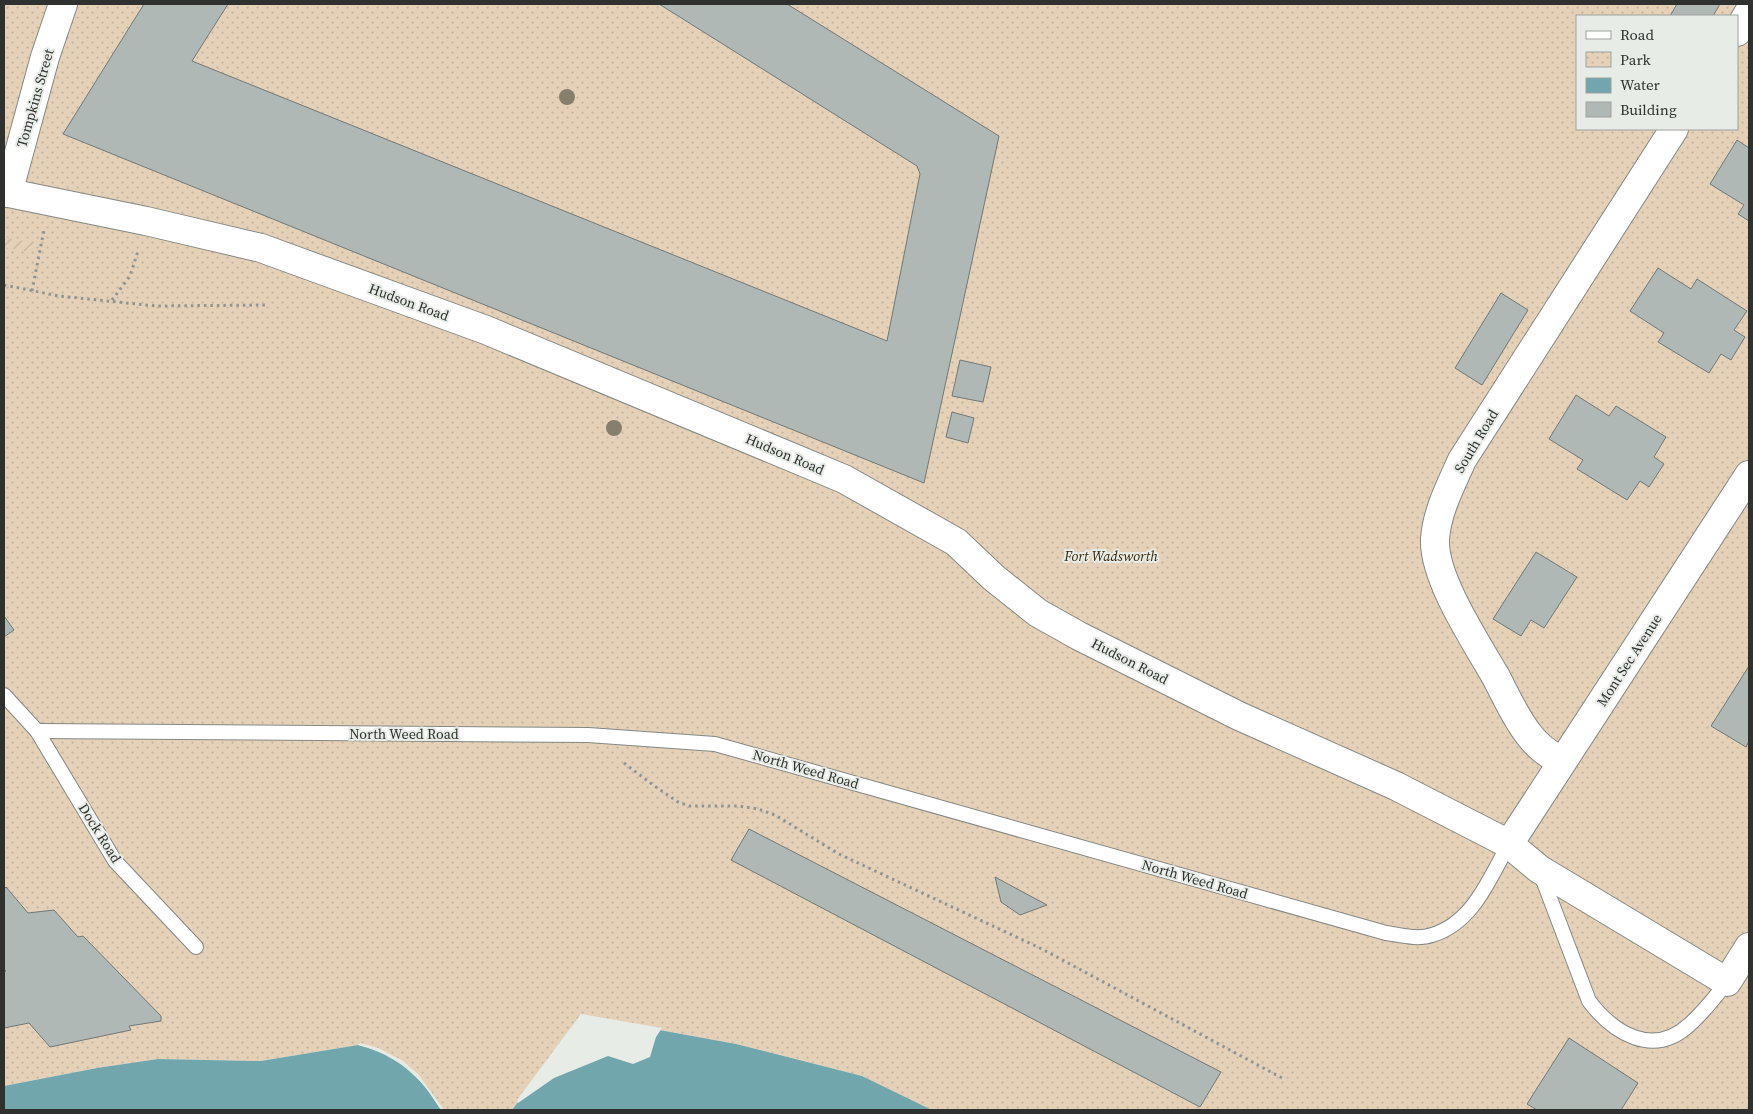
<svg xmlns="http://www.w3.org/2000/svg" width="1753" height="1114" font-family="'Source Serif 4',serif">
  <defs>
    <pattern id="park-dots" width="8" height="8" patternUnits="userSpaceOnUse" patternTransform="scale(1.25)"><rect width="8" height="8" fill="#e5d1b8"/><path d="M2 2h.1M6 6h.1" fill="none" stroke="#c5b49e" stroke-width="1.8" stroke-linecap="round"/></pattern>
    <pattern id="garden-furrows" width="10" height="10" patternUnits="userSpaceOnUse" patternTransform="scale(1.25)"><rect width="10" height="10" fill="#e5d1b8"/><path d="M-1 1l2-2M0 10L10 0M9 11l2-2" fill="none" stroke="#c5b49e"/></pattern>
  </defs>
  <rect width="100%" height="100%" fill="#e7ece6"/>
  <path fill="url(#park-dots)" fill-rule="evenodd" d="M4,4H1749V1110H932L862,1076L736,1044L583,1016L512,1110H441L418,1076L401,1063L377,1050L358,1045L261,1061L158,1059L97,1068L4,1086ZM1577,16H1737V129H1577Z"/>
  <path fill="url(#garden-furrows)" d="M4,237L33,243L31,252L4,247Z"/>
  <g fill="#71a6ac">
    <path d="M583,1016L736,1044L862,1076L932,1110H512Z"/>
    <path d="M358,1045C396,1055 421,1076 441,1110H4V1086L97,1068L158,1059L261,1061Z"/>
  </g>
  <g fill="#e7ece6">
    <path d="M581,1014L662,1028L656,1037L650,1057L633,1064L608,1056L554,1078L518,1103L517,1100Z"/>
    <path d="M360,1043L378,1048L403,1061L419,1075L444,1110H441L418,1076L401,1063L377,1050L358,1045Z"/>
  </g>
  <g fill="#b0b8b5" stroke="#717876">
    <path d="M144,4H228L192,61L887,341L920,174L917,166L659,4H787L999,136L924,483L63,134Z"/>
    <path d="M1677,4H1720L1713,16H1670Z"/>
    <path d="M1737,140L1749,148V221L1738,214L1744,205L1710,184Z"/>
    <path d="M1658,268L1691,289L1697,279L1747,311L1734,330L1745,337L1731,360L1721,354L1709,373L1658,342L1664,333L1630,311Z"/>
    <path d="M1501,293L1528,310L1482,385L1455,368Z"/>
    <path d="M960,360L991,367L983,402L952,396Z"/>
    <path d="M1576,395L1609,416L1616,406L1666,437L1654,457L1664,464L1649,487L1640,481L1627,500L1577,469L1583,460L1549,439Z"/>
    <path d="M952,412L974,418L968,443L946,437Z"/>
    <path d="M1536,552L1577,577L1544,628L1531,620L1521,636L1493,619Z"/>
    <path d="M4,616L14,630L4,637Z"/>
    <path d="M1749,666V741L1746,747L1711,726Z"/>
    <path d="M749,829L1221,1072L1200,1107L731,860Z"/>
    <path d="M995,877L1047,905L1020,915L1001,902Z"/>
    <path d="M6,887L28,913L54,910L78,937L83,936L161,1016V1021L129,1026L131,1030L50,1047L29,1023L4,1028V971H6L4,969V889Z"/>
    <path d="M1569,1038L1638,1083L1621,1110H1537L1527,1104Z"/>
  </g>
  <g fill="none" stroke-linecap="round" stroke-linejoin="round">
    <defs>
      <g id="service">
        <path d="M4,695L37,731L115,861L196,947"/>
        <path d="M37,731L588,735L715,744L1386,933C1400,935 1418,940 1432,935C1473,923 1489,879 1509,844"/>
        <path d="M1540,872L1589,1001C1613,1033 1653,1058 1689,1025C1704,1012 1715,997 1727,982"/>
      </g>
      <g id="minor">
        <path d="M1737,32L1749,12"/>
        <path d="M4,192L146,221L261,248L486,330L844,479L956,542L994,578L1038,613L1079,636L1239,716L1396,786L1509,844L1539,869L1727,982L1749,947"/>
        <path d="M8,193L45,57L63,4"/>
        <path d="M1562,762C1550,755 1539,748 1530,736C1516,719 1506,696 1496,677C1476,642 1433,578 1435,539C1437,511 1451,485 1462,460L1674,129"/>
        <path d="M1509,844L1749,475"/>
      </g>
    </defs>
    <use href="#service" stroke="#848883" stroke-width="16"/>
    <use href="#minor" stroke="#848883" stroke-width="30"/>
    <g stroke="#919591" stroke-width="3" stroke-dasharray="2.5 4" stroke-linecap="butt">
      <path d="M4,285L59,296L156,306L265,305"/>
      <path d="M32,291L44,230"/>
      <path d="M112,300L130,276L138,251"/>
      <path d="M624,763L653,785L678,802L689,806H739L758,809L775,815L839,854L1042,949L1282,1078"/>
    </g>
    <use href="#service" stroke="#fff" stroke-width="14"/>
    <use href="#minor" stroke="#fff" stroke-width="28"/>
  </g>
  <g fill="#877f6c">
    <circle cx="567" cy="97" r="8"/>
    <circle cx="614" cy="428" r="8"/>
  </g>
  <g text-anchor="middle" stroke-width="4" stroke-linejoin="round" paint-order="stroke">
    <g font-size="14" fill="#2f312f" stroke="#e7ece6">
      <text transform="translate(35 98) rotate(-74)" y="5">Tompkins Street</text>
      <text transform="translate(409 302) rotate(20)" y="5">Hudson Road</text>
      <text transform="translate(1476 441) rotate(-59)" y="5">South Road</text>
      <text transform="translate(785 454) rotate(23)" y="5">Hudson Road</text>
      <text transform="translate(1629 660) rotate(-57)" y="5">Mont Sec Avenue</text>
      <text transform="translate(1130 661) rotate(27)" y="5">Hudson Road</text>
      <text x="404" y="739">North Weed Road</text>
      <text transform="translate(806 769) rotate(16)" y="5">North Weed Road</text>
      <text transform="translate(100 833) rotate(58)" y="5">Dock Road</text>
      <text transform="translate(1195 879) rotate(16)" y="5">North Weed Road</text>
    </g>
    <g font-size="14" font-style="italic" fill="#392508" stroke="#e7ece6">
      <text x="1111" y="561">Fort Wadsworth</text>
    </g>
  </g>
  <rect width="1753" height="1114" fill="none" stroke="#2f312f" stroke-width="10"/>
  <rect x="1576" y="15" width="162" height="115" fill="#e7ece6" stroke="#9da19d"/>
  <rect x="1586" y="31" width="25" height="8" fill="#ffffff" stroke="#9da19d"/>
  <text x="1620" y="40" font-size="15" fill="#2f312f">Road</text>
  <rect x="1586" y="52" width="25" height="15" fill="url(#park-dots)" stroke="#9da19d"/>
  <text x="1620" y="65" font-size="15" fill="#2f312f">Park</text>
  <rect x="1586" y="78" width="25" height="15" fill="#71a6ac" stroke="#9da19d"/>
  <text x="1620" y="90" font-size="15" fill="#2f312f">Water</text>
  <rect x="1586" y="102" width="25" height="15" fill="#b0b8b5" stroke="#9da19d"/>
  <text x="1620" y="115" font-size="15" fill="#2f312f">Building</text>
</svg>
